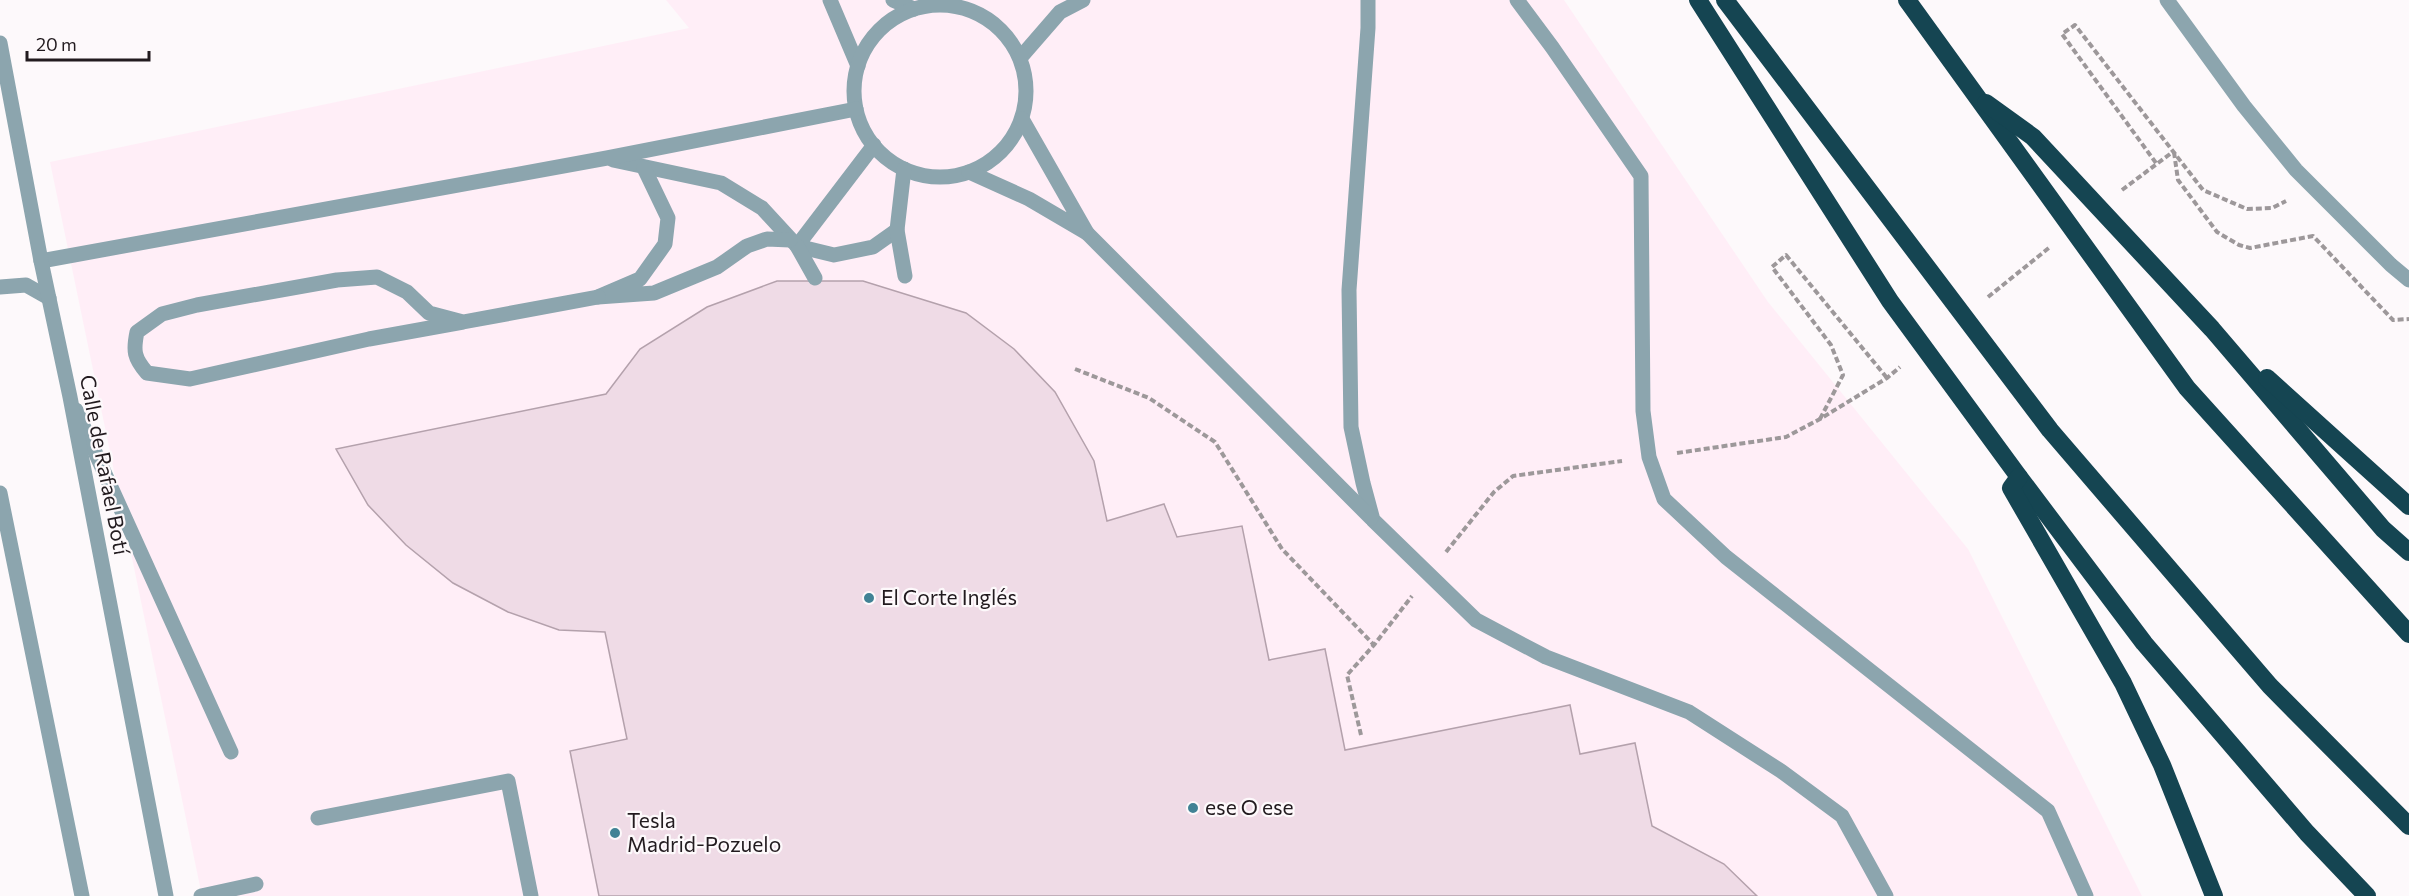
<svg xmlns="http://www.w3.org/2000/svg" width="2409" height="896" font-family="Commissioner,sans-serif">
  <rect width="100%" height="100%" fill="#fdf9fb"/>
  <path fill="#ffeef7" d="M666,0H1564L1768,302L1968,549L2142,896H202L50,162L689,28Z"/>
  <path fill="#efdbe6" stroke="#b4a1ac" stroke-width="1.5" d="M777,281H863L966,313L1014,349L1055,392L1094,461L1107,521L1164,504L1177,537L1242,526L1269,660L1325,649L1345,750L1570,705L1580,754L1635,743L1652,826L1724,864L1757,896H599L570,751L627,739L605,632L559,630L508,612L453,583L406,545L368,505L336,449L606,394L640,349L707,307Z"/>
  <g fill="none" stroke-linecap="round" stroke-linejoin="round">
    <g stroke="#9d989a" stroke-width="4" stroke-dasharray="6 3" stroke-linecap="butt">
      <path d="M2174,152L2178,180L2217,232L2239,245L2250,248L2313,236L2393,320L2409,319"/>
      <path d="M2156,163L2062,34L2075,25L2203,190L2247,209L2272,208L2286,201"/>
      <path d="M2122,190L2174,151"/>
      <path d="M1988,297L2050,247"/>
      <path d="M1075,369L1149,398L1215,442L1282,549L1374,645"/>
      <path d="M1820,419L1843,375L1831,345L1772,267L1786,255L1887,378"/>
      <path d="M1677,453L1786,437L1820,419L1887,378L1900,367"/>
      <path d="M1446,552L1494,492L1513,476L1622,461"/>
      <path d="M1361,735L1347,675L1374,645L1412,596"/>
    </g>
    <g stroke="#8ca5ae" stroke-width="15">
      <path d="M830,0L858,66"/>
      <path d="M893,0L914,9"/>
      <path d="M1368,0V28L1349,290L1351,427L1363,483L1373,520L1476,620L1546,657L1689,712L1781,771L1842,816L1886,896"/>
      <path d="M1517,0L1552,47L1641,176L1643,411L1649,457L1664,499L1726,557L2048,811L2086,896"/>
      <circle cx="940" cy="91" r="86"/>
      <path d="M1020,58L1060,12L1083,0"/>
      <path d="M874,145L797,246L834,255L873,247L897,230"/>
      <path d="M613,160L721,183L762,208L797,246L815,278"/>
      <path d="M644,168L668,218L665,244L640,279L598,297L654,293L717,267L747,246L767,239L790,240"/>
      <path d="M904,169L897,230L905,276"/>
      <path d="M969,172L1029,199L1087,233L1022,119"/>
      <path d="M1087,233L1371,518"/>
      <path d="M41,261L607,158L856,109"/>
      <path d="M0,287L26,285L49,298"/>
      <path d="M463,322L369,339L190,379L147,373C134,358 133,351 137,332L162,314L197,305L337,280L377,277L407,292L429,313L463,322L598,297"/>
      <path d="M76,410L231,752"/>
      <path d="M318,818L508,781L531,896"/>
      <path d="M201,896L256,884"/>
    </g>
    <path stroke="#8ca5ae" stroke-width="15" d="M2167,0L2244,106L2296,170L2391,265L2409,280"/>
    <g stroke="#8ca5ae" stroke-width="15">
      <path d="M0,43L41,261L70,397L166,896"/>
      <path d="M0,493L82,896"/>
    </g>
    <g stroke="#154552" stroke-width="18">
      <path d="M1698,0L1890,301L2019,477L2144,643L2307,833L2367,896"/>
      <path d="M1725,0L2050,430L2270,686L2409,826"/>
      <path d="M1907,0L2187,388L2409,634"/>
      <path d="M1986,103L2033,137L2212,329L2383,529L2409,552"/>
      <path d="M2267,378L2409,506"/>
      <path d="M2019,477L2011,488L2123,683L2162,765L2214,896"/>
    </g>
  </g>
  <g fill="#418295" stroke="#fdf9fb" stroke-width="2">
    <circle cx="869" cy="598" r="6"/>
    <circle cx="1193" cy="808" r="6"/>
    <circle cx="615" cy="833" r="6"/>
  </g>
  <g text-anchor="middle" stroke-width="4.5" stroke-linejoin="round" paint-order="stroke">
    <g font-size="21" fill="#221b1f" stroke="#fdf9fb">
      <text transform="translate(104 465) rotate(79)" y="7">Calle de Rafael Botí</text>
    </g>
    <g font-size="21" fill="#221b1f" stroke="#fdf9fb" text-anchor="start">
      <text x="881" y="605">El Corte Inglés</text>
      <text x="1205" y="815">ese O ese</text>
      <text x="627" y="828">Tesla<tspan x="627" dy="24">Madrid-Pozuelo</tspan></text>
    </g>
  </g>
  <path d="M27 51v9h122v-9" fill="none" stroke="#221b1f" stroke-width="3"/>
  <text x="36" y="51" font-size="18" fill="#221b1f" stroke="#fdf9fb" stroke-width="4.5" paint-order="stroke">20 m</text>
</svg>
